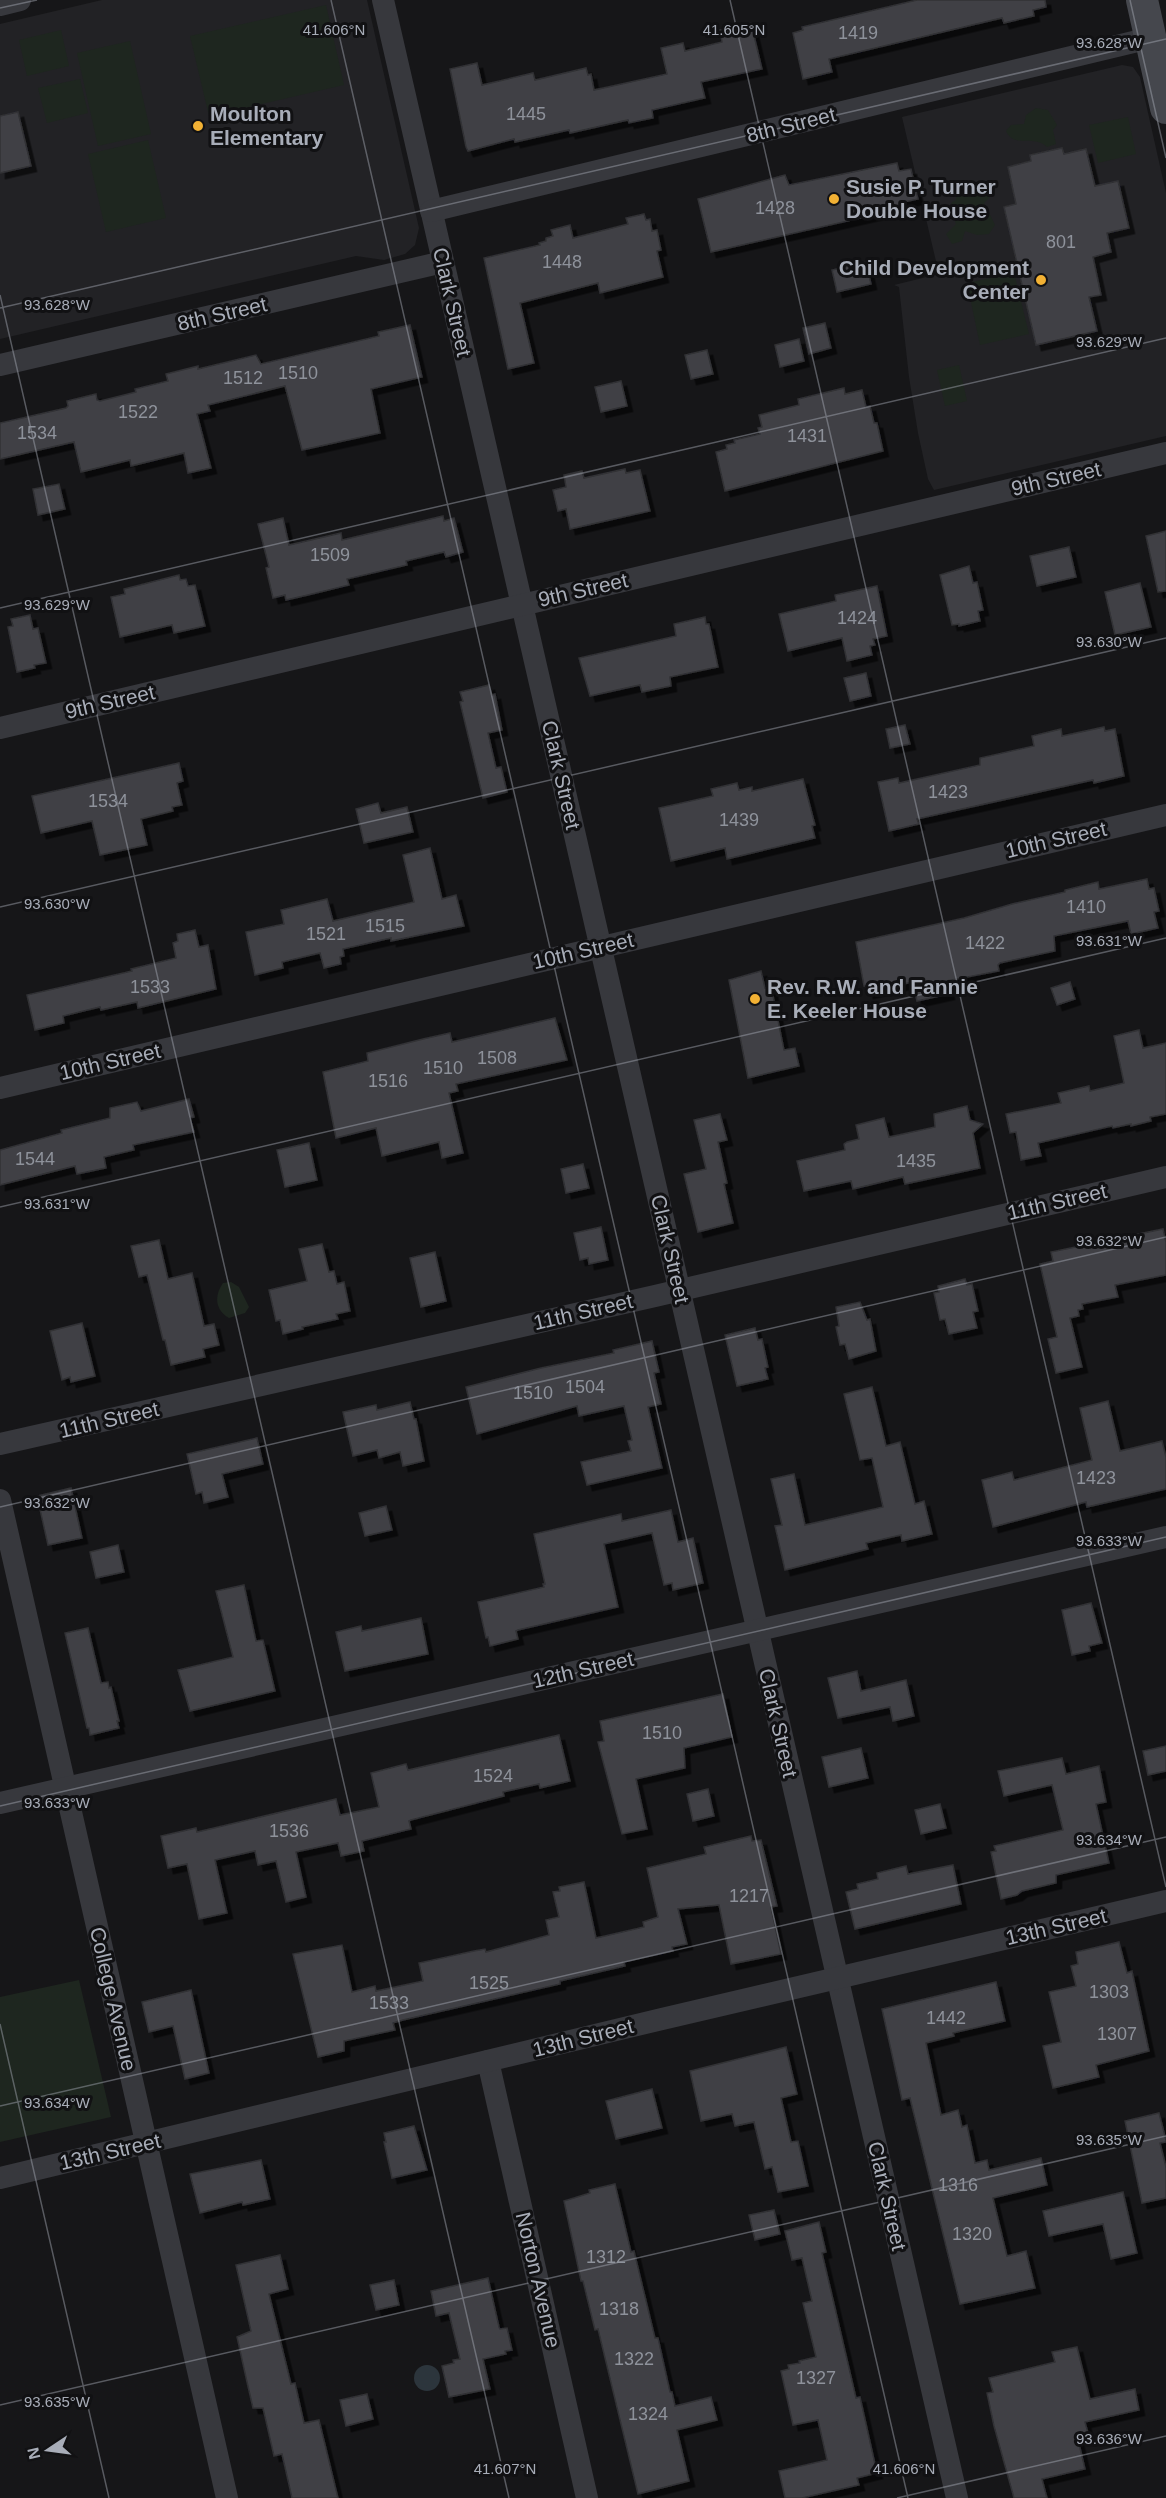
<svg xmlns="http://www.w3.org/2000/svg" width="1166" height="2498" font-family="Helvetica,sans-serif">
  <defs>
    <filter id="shadow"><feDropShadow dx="5.5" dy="5.5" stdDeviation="0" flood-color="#0009"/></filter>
  </defs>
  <rect width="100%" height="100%" fill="#161618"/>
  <g fill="#222225">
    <path d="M102,0H367L419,228L415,245L405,254L384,260L356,256L0,339V24Z"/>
    <path d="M1122,65L1133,67L1140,77L1166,193V436L934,490L928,479L918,433L909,377L899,287L894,285L939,274L902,117Z"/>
  </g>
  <g fill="#1e261f">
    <path d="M326,5L344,85L209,116L190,36Z"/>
    <path d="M61,30L69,66L27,76L19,40Z"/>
    <path d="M130,41L151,134L98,146L77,53Z"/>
    <path d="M80,79L88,113L47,123L38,88Z"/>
    <path d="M1036,108L1048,110L1057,125L1053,130L1056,144L1047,147C1035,134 1014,149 1006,131L1011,125L1024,124L1026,115Z"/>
    <path d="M1128,117L1136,154L1098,163L1089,125Z"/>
    <path d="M148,140L166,218L106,232L88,154Z"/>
    <path d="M967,181L988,192L990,197L984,203L995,225L989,234L977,235L965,231L962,241L952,244L946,234L956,224L950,207L952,202L956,200V185Z"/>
    <path d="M1014,273L1029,334L980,345L967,283Z"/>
    <path d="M959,365L967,401L945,406L937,370Z"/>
    <path d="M231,1282L239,1287L249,1307L245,1313L229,1318C215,1310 214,1296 223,1283Z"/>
    <path d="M79,1980L111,2117L0,2142V1997Z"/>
  </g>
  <circle fill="#2c353c" cx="427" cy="2378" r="13"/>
  <g fill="#404145" stroke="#303034" stroke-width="1.5" filter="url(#shadow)">
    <path d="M917,0H1045L1046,7L1033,10L1034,16L1004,23L1002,18L829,59L832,72L803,79L793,33L803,30L802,27Z"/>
    <path d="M751,23L762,69L701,82L705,98L652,110L653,118L629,123L628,120L570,133L569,130L515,142L514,139L468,151L466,147L450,69L477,63L482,85L533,73L535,80L586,68L588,75L591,74L594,90L667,74L661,48L683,43L685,51L722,42L720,30Z"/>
    <path d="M18,112L31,166L0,173V116Z"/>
    <path d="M1062,148L1064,154L1086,149L1095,186L1118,181L1129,228L1107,233L1111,252L1093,257L1101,295L1089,297L1097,331L1036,345L1004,207L1016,204L1008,167L1031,161L1030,155Z"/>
    <path d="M897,163L899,171L911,169L918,199L904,202L905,208L711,252L698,199L785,175L789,185Z"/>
    <path d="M644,214L646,220L650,219L652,231L657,230L661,250L657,251L663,277L600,293L598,283L520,303L534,363L508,369L484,258L540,245L539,243L546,241V238L553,236L551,230L570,225L573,238L628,224L626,218Z"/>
    <path d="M866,262L871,284L837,292L832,270Z"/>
    <path d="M825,323L831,348L809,354L803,328Z"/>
    <path d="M410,325L422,377L371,389L380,433L302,450L285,386L208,405L210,411L197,414L211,468L188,473L184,453L131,466L130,460L81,472L74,442L0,459V423L66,408L68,406L67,401L96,394L97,400L100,401L136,392L135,389L168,381L166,374L198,366V369L256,355L261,364L379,336L378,332Z"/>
    <path d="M799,339L804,361L780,367L775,345Z"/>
    <path d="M707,350L713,374L691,379L685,355Z"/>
    <path d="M621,381L627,406L601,412L595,387Z"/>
    <path d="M844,388L845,394L862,390L866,407L870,406L874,423H877L883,451L725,491L716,452L727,449L726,445L735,443L734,440L760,434L758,428L762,427L759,415L799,405L798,399Z"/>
    <path d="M625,469L626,473L640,470L650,511L570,529L566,509L558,511L553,490L566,487L564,475L582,471L584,478Z"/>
    <path d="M59,484L65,509L38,515L33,489Z"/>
    <path d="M443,516L444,521L454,518L463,552L446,557L444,552L406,561L407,565L347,579L349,585L308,595L286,600L285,595L273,598L266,568L269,567L258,524L283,518L289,545L341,533L342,540Z"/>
    <path d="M1166,531V591L1158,592L1146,536Z"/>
    <path d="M1069,547L1076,577L1037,586L1030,556Z"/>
    <path d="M969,566L973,583L977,582L983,610L978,611L980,621L959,626V624L952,625L940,575Z"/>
    <path d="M179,575L180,580L186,579L188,586L195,585L205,626L174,633L172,625L120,637L111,597L125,594L124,589Z"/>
    <path d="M1140,583L1151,627L1115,635L1105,592Z"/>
    <path d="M877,586L887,636L873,639L875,645L870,646L872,655L847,661L842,638L788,651L779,614L836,601L835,595Z"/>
    <path d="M30,615L33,629L38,628L46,663L34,665L35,668L17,672L8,627L13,626L11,619Z"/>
    <path d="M705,617L706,624H709L718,667L670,677L671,686L642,692L640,685L590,696L579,658L676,636L674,624Z"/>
    <path d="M866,673L871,696L850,701L844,678Z"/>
    <path d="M489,685L492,695L495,694L502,730L488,733L496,768L501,767L507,792L483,798L460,702L463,701L460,692Z"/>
    <path d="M905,725L910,744L890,748L886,729Z"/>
    <path d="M1104,727L1105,731L1115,729L1124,776L1094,783L1093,780L917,819L919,824L889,831L878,782L898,778L899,783L980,765V758L1034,746L1032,736L1061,729L1062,736Z"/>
    <path d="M179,763L183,781L177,783L182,805L172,807L173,811L141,819L147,845L100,855L92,821L41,833L32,796Z"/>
    <path d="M803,779L815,825L812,826L815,838L727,859L725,848L671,861L659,808L713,796L711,789L737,783L739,790L752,787V791Z"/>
    <path d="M378,803L381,813L407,807L413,832L364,843L356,809Z"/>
    <path d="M430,848L442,899L456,895L464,926L391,941V938L343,949L344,956L340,957L341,964L324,968L320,953L282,962L283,968L255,975L246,932L284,924L281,910L327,899L333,921L414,902L403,855Z"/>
    <path d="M1147,879L1149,889L1154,888L1159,911L1154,912L1158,928L1131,934L1128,921L1054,936L1055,951L1000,963L998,965L999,971L946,981L949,994L917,1001L912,982L868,993L866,986H864L856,942L964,918L1012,904L1065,892V890L1098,882L1099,889Z"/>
    <path d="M195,930L199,947L208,945L216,989L138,1008L137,1002L101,1010L100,1007L63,1016L64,1023L35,1030L27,995L132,971L131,969L176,958L173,943L178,941L177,934Z"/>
    <path d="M761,971L765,988L771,986L784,1050L795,1048L799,1066L748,1078L729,980Z"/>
    <path d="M1070,982L1075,999L1057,1005L1051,988Z"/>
    <path d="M555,1018L567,1060L456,1084L458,1091L449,1093L463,1153L442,1158L439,1142L382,1156L376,1128L336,1138L323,1072L368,1061L367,1053L423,1039L450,1033L452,1042Z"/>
    <path d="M1139,1030L1143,1048L1166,1043V1114L1150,1117L1151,1121L1131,1126V1124L1113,1128L1112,1126L1038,1143L1041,1156L1021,1160L1016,1132L1010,1133L1006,1114L1061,1103L1058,1093L1089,1086L1090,1091L1124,1083L1114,1036Z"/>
    <path d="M189,1099L194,1117L190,1118L194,1132L133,1145L134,1150L104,1157L106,1168L77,1174L75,1166L0,1185V1150L62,1133L61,1130L110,1118V1108L137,1102L141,1111Z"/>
    <path d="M967,1106L970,1120L983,1124L973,1133L980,1168L905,1184L903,1177L853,1189L851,1181L804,1191L797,1161L845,1150L844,1144L847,1142L859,1139L856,1125L884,1118L889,1137L935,1127L934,1114Z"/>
    <path d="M720,1114L727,1140L718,1142L727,1183L724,1184L733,1223L698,1232L684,1174L706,1169L694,1120Z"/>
    <path d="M309,1143L317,1180L285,1187L277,1150Z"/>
    <path d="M583,1164L589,1188L566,1193L561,1169Z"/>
    <path d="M601,1227L608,1260L589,1264L588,1258L580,1260L574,1233Z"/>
    <path d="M1163,1229L1166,1242V1275L1115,1285L1118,1297L1082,1304L1083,1309L1078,1310L1079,1316L1070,1318L1082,1367L1056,1373L1048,1339L1057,1337L1040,1264L1053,1261L1051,1252Z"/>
    <path d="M159,1240L168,1279L192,1273L204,1326L214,1324L219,1345L203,1349L205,1357L171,1365L165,1340H163L147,1275L139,1277L131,1246Z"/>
    <path d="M322,1244L329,1272L334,1271L337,1284L344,1282L350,1311L336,1314L338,1319L302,1327L303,1329L283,1334L280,1320L276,1321L269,1290L307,1281L299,1249Z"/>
    <path d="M435,1252L446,1301L421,1307L410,1258Z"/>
    <path d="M965,1279L967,1285L972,1284L978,1311L973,1312L977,1328L949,1334L945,1319L940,1320L934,1293L939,1292L938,1286Z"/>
    <path d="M860,1302L867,1320L870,1319L876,1351L849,1359L845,1344L840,1345L836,1327L839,1326L836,1307Z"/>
    <path d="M82,1323L95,1376L71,1382L70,1377L62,1380L50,1331Z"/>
    <path d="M755,1328L758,1340L762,1339L768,1367L765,1368L768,1379L737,1386L725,1335Z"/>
    <path d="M652,1341L659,1372L654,1373L661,1404L648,1407L662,1468L587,1485L581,1462L631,1451L628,1441L632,1440L624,1406L579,1416L577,1406L477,1434L466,1387L541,1368L614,1353L613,1350Z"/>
    <path d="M872,1387L886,1446L900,1442L915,1504L924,1501L932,1534L902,1541L901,1535L866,1543L868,1549L785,1570L775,1526L782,1525L771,1479L794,1474L805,1525L883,1507L872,1458L860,1460L844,1394Z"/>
    <path d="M1108,1401L1120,1451L1162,1441L1166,1457V1489L1087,1507L1086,1502L993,1527L982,1480L1012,1472L1014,1480L1092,1460L1080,1408Z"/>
    <path d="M410,1402L414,1419H416L424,1461L403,1466L400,1452L379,1458L377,1450L353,1456L343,1412L376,1405L377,1410Z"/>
    <path d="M257,1438L263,1464L222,1474L228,1497L204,1503L202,1492L196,1494L187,1454Z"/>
    <path d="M71,1488L82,1538L48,1545L37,1496Z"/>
    <path d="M386,1506L392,1530L365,1536L359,1513Z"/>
    <path d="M671,1510L678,1542L693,1538L703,1583L673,1590L672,1583L664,1585L652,1533L604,1544L618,1607L518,1630L516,1631L518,1639L490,1646L488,1637L486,1638L478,1602L544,1587L543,1584H545L534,1534L621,1514L622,1521Z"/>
    <path d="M118,1545L124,1572L96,1578L90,1552Z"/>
    <path d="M244,1585L256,1641L263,1640L275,1691L190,1711L178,1670L233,1657L216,1591Z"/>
    <path d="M1091,1603L1102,1643L1089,1646L1090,1651L1072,1655L1062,1610Z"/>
    <path d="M421,1618L428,1654L345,1671L336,1632L361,1626L362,1631Z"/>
    <path d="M88,1628L101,1683L108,1682L109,1688L111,1687L119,1721H117L119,1728L90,1735L89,1728H87L65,1633Z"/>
    <path d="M857,1671L861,1691L906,1680L914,1716L893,1721L890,1707L838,1718L828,1678Z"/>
    <path d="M723,1694L732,1737L684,1748L685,1768L636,1779L647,1829L622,1834L598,1742L604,1741L600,1721Z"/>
    <path d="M559,1735L570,1781L540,1788L539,1784L503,1792L504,1796L411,1820L409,1821L411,1829L362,1841L364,1851L341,1856L338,1843L296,1852L306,1897L286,1902L276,1861L258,1865L255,1851L215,1860L227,1913L199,1919L187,1864L168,1868L161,1836L196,1828L197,1832L336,1799L340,1815L379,1807L371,1773L406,1764L408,1770Z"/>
    <path d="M1166,1746V1771L1148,1775L1143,1751Z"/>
    <path d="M861,1748L868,1778L829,1787L822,1757Z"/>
    <path d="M1062,1758L1066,1774L1099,1766L1106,1802L1096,1804L1109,1863L1056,1875V1883L1022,1891L1017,1895L1001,1899L991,1852L996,1851L994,1846L1063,1830L1052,1785L1004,1796L998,1771Z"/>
    <path d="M708,1789L714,1816L693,1821L687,1794Z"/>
    <path d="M940,1804L946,1828L921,1834L915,1810Z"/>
    <path d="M751,1836L752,1841L761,1840L777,1906L771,1907L781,1954L731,1964L719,1905L678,1909L687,1944L672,1947L673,1951L624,1962L625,1966L560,1981V1984L403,2020L393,2023L395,2030L344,2041V2051L318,2057L293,1954L342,1945L352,1992L375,1986L376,1991L423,1981L419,1963L474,1951L485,1949L486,1952L549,1935L546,1920L559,1917L553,1892L560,1891L559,1887L584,1882L596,1938L644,1927L643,1922L658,1917L647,1868L706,1854L704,1847Z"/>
    <path d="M953,1865L961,1904L855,1929L846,1892L858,1889L857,1884L878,1879L877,1873L906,1866L908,1874Z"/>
    <path d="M1119,1942L1127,1973L1132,1971L1149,2051L1096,2065L1099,2077L1053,2088L1043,2046L1061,2042L1049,1992L1076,1986L1071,1966L1078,1964L1076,1952Z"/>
    <path d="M996,1982L1005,2021L953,2033L954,2036L926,2043L941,2115L958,2110L962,2127L967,2125L975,2163L987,2160L989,2170L1041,2158L1047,2185L993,2198L1007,2256L1026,2251L1035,2288L960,2304L910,2098L902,2100L882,2009Z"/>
    <path d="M191,1990L209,2073L185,2079L173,2026L149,2032L142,2002Z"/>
    <path d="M786,2047L797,2094L781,2098L791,2142L798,2141L808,2186L778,2192L772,2167L765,2169L754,2122L735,2126L732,2114L701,2121L690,2071Z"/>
    <path d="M652,2089L662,2128L616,2139L606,2101Z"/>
    <path d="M1159,2113L1166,2140V2142L1160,2143L1166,2167V2198L1142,2203L1125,2121Z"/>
    <path d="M414,2126L427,2170L392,2178L384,2142H386L384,2133Z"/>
    <path d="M261,2160L270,2199L243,2205L242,2202L200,2213L190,2174Z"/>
    <path d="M615,2184L631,2252L634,2251L655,2338H658L670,2392H672L675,2406L711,2397L717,2420L677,2430L689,2481L638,2494L598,2329L595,2330L583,2281H581L564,2201L590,2193L589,2190Z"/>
    <path d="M1123,2192L1137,2253L1111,2259L1103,2224L1049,2236L1043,2211Z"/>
    <path d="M774,2210L780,2234L755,2240L749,2215Z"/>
    <path d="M819,2222L826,2252L822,2253L835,2308L856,2398L860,2397L877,2473L857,2478L859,2485L802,2498H785L779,2471L827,2460L818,2420L793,2425L781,2371L789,2369L788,2365L800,2363L799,2361L816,2357L803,2303L812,2301L802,2258L792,2260L785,2231Z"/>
    <path d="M280,2255L288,2289L269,2294L291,2384L295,2383L304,2423L319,2420L338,2498H292L282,2454L274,2456L263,2408H253L247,2382L237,2337L251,2331L236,2265Z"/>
    <path d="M488,2278L499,2327L500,2329L507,2328L512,2350L505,2351L506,2354L483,2359L490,2389L449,2397L442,2366L454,2363L453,2360L460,2359L449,2313L436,2316L431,2291Z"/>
    <path d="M394,2280L399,2305L376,2310L370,2285Z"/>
    <path d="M1077,2347L1090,2399L1135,2389L1139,2410L1085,2422L1088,2433L1077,2435L1085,2469L1042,2479L1047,2498H1014L994,2426L987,2393L993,2392L989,2378L1055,2362L1052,2352Z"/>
    <path d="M367,2394L373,2419L346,2426L340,2400Z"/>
  </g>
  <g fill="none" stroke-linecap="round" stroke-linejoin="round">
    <g stroke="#37383d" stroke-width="22">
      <path d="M383,0L957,2498"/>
      <path d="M0,5L20,0"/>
      <path d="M431,211L1150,38"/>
      <path d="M0,365L443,262"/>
      <path d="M0,728L1166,453"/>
      <path d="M0,1088L1166,815"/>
      <path d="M0,1444L655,1296L1166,1177"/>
      <path d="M0,1500L227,2498"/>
      <path d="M0,1803L1166,1537"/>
      <path d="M488,2061L587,2498"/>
      <path d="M0,2178L662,2019L1166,1901"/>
    </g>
    <path stroke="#45474d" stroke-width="32" d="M1142,0L1166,108"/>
  </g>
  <path fill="none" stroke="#a8adb8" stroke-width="1.5" stroke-opacity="0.45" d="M331,0L908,2498M730,0L1166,1887M1130,0L1166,158M0,8L37,0M0,295L509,2498M0,308L1166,39M0,608L1166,338M0,907L1166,638M0,1207L1166,938M0,1507L1166,1237M0,1806L1166,1537M0,2024L109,2498M0,2106L1166,1837M0,2405L1166,2136M897,2498L1166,2436"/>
  <g fill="#f2b134" stroke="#111113" stroke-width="2">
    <circle cx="198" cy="126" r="6"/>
    <circle cx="834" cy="199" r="6"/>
    <circle cx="1041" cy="280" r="6"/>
    <circle cx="755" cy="999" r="6"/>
  </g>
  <g text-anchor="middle" stroke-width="6" stroke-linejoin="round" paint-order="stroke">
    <g font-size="18" fill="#8e929b">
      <text x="858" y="39">1419</text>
      <text x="526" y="120">1445</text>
      <text x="775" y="214">1428</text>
      <text x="1061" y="248">801</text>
      <text x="562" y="268">1448</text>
      <text x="298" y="379">1510</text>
      <text x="243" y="384">1512</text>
      <text x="138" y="418">1522</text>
      <text x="37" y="439">1534</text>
      <text x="807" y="442">1431</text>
      <text x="330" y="561">1509</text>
      <text x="857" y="624">1424</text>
      <text x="948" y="798">1423</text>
      <text x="108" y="807">1534</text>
      <text x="739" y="826">1439</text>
      <text x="1086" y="913">1410</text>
      <text x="385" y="932">1515</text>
      <text x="326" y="940">1521</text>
      <text x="985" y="949">1422</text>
      <text x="150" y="993">1533</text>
      <text x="497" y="1064">1508</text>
      <text x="443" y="1074">1510</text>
      <text x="388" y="1087">1516</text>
      <text x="35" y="1165">1544</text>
      <text x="916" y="1167">1435</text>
      <text x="585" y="1393">1504</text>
      <text x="533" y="1399">1510</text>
      <text x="1096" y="1484">1423</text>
      <text x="662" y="1739">1510</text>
      <text x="493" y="1782">1524</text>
      <text x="289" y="1837">1536</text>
      <text x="749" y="1902">1217</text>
      <text x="489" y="1989">1525</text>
      <text x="1109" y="1998">1303</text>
      <text x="389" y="2009">1533</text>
      <text x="946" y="2024">1442</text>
      <text x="1117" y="2040">1307</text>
      <text x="958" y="2191">1316</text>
      <text x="972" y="2240">1320</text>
      <text x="606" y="2263">1312</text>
      <text x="619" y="2315">1318</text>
      <text x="634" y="2365">1322</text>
      <text x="816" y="2384">1327</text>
      <text x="648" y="2420">1324</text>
    </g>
    <g font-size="21" font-weight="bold" fill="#a8adb8" stroke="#111113" text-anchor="start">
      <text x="210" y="121">Moulton<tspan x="210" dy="24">Elementary</tspan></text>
      <text x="846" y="194">Susie P. Turner<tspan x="846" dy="24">Double House</tspan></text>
      <text x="1029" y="275" text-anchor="end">Child Development<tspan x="1029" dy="24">Center</tspan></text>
      <text x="767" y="994">Rev. R.W. and Fannie<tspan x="767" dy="24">E. Keeler House</tspan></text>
    </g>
    <g font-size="21" fill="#a8adb8" stroke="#111113">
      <text transform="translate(791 125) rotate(-14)" y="7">8th Street</text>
      <text transform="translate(452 302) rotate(77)" y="7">Clark Street</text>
      <text transform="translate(222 314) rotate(-13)" y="7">8th Street</text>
      <text transform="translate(1056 479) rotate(-13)" y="7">9th Street</text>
      <text transform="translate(583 590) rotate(-13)" y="7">9th Street</text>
      <text transform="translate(110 702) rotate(-13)" y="7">9th Street</text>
      <text transform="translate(561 775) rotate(77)" y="7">Clark Street</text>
      <text transform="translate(1056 840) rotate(-13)" y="7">10th Street</text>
      <text transform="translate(583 951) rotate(-13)" y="7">10th Street</text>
      <text transform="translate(110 1062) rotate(-13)" y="7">10th Street</text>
      <text transform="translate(1057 1202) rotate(-13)" y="7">11th Street</text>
      <text transform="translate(670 1249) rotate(77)" y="7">Clark Street</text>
      <text transform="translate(583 1312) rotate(-13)" y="7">11th Street</text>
      <text transform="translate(109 1420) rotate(-13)" y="7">11th Street</text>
      <text transform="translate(583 1670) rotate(-13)" y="7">12th Street</text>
      <text transform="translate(778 1723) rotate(77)" y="7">Clark Street</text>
      <text transform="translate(1056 1927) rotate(-13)" y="7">13th Street</text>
      <text transform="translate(113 1999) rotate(77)" y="7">College Avenue</text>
      <text transform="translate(583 2038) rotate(-14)" y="7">13th Street</text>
      <text transform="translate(110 2152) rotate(-13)" y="7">13th Street</text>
      <text transform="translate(887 2196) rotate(77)" y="7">Clark Street</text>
      <text transform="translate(538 2280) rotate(77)" y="7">Norton Avenue</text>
    </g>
  </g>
  <g font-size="15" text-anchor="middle" fill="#a8adb8" stroke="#111113" stroke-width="6" stroke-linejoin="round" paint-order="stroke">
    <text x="334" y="35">41.606°N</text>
    <text x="734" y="35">41.605°N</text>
    <text x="1109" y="48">93.628°W</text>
    <text x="57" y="310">93.628°W</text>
    <text x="1109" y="347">93.629°W</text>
    <text x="57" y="610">93.629°W</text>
    <text x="1109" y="647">93.630°W</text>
    <text x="57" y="909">93.630°W</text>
    <text x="1109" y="946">93.631°W</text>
    <text x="57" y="1209">93.631°W</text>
    <text x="1109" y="1246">93.632°W</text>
    <text x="57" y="1508">93.632°W</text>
    <text x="1109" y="1546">93.633°W</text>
    <text x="57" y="1808">93.633°W</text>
    <text x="1109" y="1845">93.634°W</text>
    <text x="57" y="2108">93.634°W</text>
    <text x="1109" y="2145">93.635°W</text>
    <text x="57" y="2407">93.635°W</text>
    <text x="1109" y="2444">93.636°W</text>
    <text x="505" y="2474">41.607°N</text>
    <text x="904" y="2474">41.606°N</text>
  </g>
  <g transform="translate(48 2450) rotate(257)" stroke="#111113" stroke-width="4.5" paint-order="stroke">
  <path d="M0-4.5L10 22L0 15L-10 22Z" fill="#a8adb8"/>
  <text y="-9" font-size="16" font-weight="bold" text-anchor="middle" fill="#a8adb8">N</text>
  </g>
</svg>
